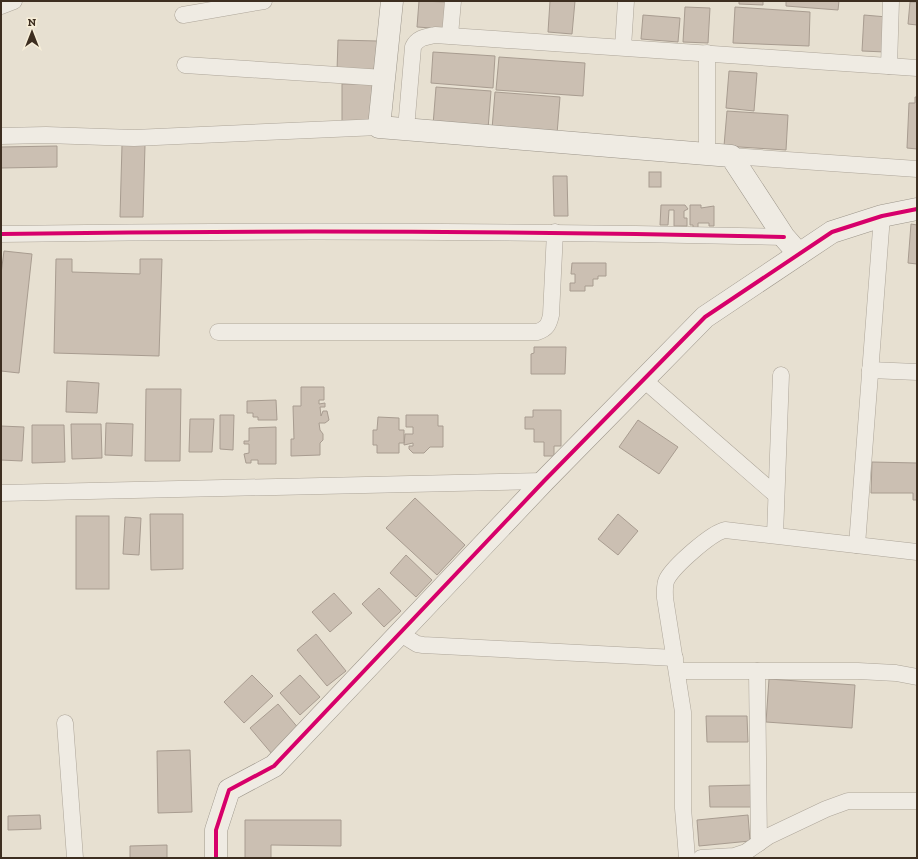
<svg xmlns="http://www.w3.org/2000/svg" width="918" height="859" font-family="'Zilla Slab',serif">
  <rect width="100%" height="100%" fill="#e7e0d1"/>
  <g fill="#cbbfb2" stroke="#a89c90">
    <path d="M419,1L447,2L446,29L417,27Z"/>
    <path d="M550,1H575L572,34L548,32Z"/>
    <path d="M739,1H763V5L739,4Z"/>
    <path d="M786,1H839L838,10L786,6Z"/>
    <path d="M910,2H917V25L908,24Z"/>
    <path d="M685,7L710,8L708,43L683,42Z"/>
    <path d="M735,7L810,12L809,46L733,43Z"/>
    <path d="M643,15L680,18L678,42L641,39Z"/>
    <path d="M864,15L887,17L885,52L862,51Z"/>
    <path d="M338,40L377,41L376,73L337,71Z"/>
    <path d="M433,52L495,56L493,88L431,83Z"/>
    <path d="M499,57L585,63L583,96L496,90Z"/>
    <path d="M729,71L757,73L754,111L726,108Z"/>
    <rect x="342" y="84" width="35" height="38"/>
    <path d="M436,87L491,91L488,129L433,125Z"/>
    <path d="M495,92L560,97L557,134L492,129Z"/>
    <path d="M915,97H917V149L907,148L909,103H915Z"/>
    <path d="M727,111L788,115L786,150L724,146Z"/>
    <path d="M122,145H145L143,217H120Z"/>
    <path d="M57,146V167L1,168V147Z"/>
    <rect x="649" y="172" width="12" height="15"/>
    <path d="M553,176H567L568,216H554Z"/>
    <path d="M661,205H685L688,209L684,211V218H687V226H674V210H669L668,225H660Z"/>
    <path d="M690,205H701V208L714,206V226H709V223H698V228H693V225H690Z"/>
    <path d="M911,224L917,225V264L908,263Z"/>
    <path d="M4,251L32,254L19,373L1,371V274Z"/>
    <path d="M56,259H72V272L140,274V259H162L159,356L54,353Z"/>
    <path d="M572,263H606V276H598V279H593V286H585V291H570V283H575V274H571Z"/>
    <path d="M534,347H566L565,374H531V354L534,353Z"/>
    <path d="M67,381L99,383L97,413L66,412Z"/>
    <path d="M301,387H324V400H319V404L325,403V407H320L321,416L323,411H327L329,420L325,423H319L320,430L323,434V440L320,443V455L291,456V439H294L293,406H301Z"/>
    <path d="M146,389H181L180,461H145Z"/>
    <path d="M276,400L277,420H258V417H253V413H247V401Z"/>
    <path d="M533,410H561V446H554V456H544V442H534V429H525V417H533Z"/>
    <path d="M220,415H234L233,450L220,449Z"/>
    <path d="M406,415H438V426H443V447H430L424,453H413L409,449V446H413V443L404,445L405,434H413V427H406Z"/>
    <path d="M378,417L399,418V430H404V443H399V453H377V445H373V430H377Z"/>
    <path d="M190,419H214L212,452H189Z"/>
    <path d="M638,420L678,447L659,474L619,447Z"/>
    <path d="M106,423L133,424L132,456L105,455Z"/>
    <path d="M71,424H101L102,458L72,459Z"/>
    <path d="M32,425H64L65,462L32,463Z"/>
    <path d="M1,426L24,427L22,461L1,460Z"/>
    <path d="M276,427V464H258V460H251V463H246L244,454L249,453V444H244V441H249V428Z"/>
    <path d="M872,462L917,463V500H913V493H871Z"/>
    <path d="M415,498L465,545L437,575L386,528Z"/>
    <path d="M150,514H183V569L151,570Z"/>
    <path d="M618,514L638,531L618,555L598,539Z"/>
    <rect x="76" y="516" width="33" height="73"/>
    <path d="M125,517L141,518L139,555L123,554Z"/>
    <path d="M406,555L432,580L416,597L390,573Z"/>
    <path d="M379,588L401,611L384,627L362,604Z"/>
    <path d="M334,593L352,613L330,632L312,612Z"/>
    <path d="M316,634L346,671L327,686L297,650Z"/>
    <path d="M252,675L273,696L244,723L224,702Z"/>
    <path d="M300,675L320,697L300,715L280,693Z"/>
    <path d="M769,679L855,685L852,728L766,722Z"/>
    <path d="M278,704L300,730L272,754L250,728Z"/>
    <path d="M706,716H747L748,742H707Z"/>
    <path d="M190,750L192,812L158,813L157,751Z"/>
    <path d="M754,785L755,807H710L709,786Z"/>
    <path d="M40,815L41,829L8,830V816Z"/>
    <path d="M748,815L750,841L699,846L697,820Z"/>
    <path d="M245,820H341V846L271,845V858H245Z"/>
    <path d="M167,845V858H130V846Z"/>
  </g>
  <g fill="none" stroke-linecap="round" stroke-linejoin="round">
    <defs>
      <g id="street">
        <path d="M1,6L14,1"/>
        <path d="M183,15L264,1"/>
        <path d="M450,35L453,1"/>
        <path d="M623,47L626,1"/>
        <path d="M707,53V154"/>
        <path d="M185,65L384,78"/>
        <path d="M889,66L891,1"/>
        <path d="M406,129L413,47C417,38 425,37 435,35L917,68"/>
        <path d="M1,136L46,135L134,138L379,127"/>
        <path d="M731,156L917,169"/>
        <path d="M1,234C262,230 523,231 784,237"/>
        <path d="M218,332H537C547,329 549,324 551,315L555,232"/>
        <path d="M870,370L917,372"/>
        <path d="M644,380L776,495"/>
        <path d="M1,493L544,481"/>
        <path d="M775,535L781,375"/>
        <path d="M857,545L882,216"/>
        <path d="M399,633L417,644L423,645L675,658"/>
        <path d="M678,671H858L896,673L917,677"/>
        <path d="M757,671L759,843"/>
        <path d="M65,723L75,858"/>
        <path d="M687,858L683,808V712L665,598C665,591 664,585 667,579C674,566 711,533 725,530L917,552"/>
        <path d="M701,858L734,856L746,852L769,836L826,809L848,801H917"/>
      </g>
      <g id="secondary">
        <path d="M392,1L379,127L731,156L784,237L799,254"/>
        <path d="M216,858V830L229,790L274,766L544,481L705,317L832,232L882,216L917,209"/>
      </g>
    </defs>
    <use href="#street" stroke="#ada599" stroke-width="17"/>
    <use href="#secondary" stroke="#9c958a" stroke-width="23"/>
    <use href="#street" stroke="#efebe3" stroke-width="16"/>
    <use href="#secondary" stroke="#efebe3" stroke-width="22"/>
    <defs>
      <g id="cycleway">
        <path d="M1,234C262,230 523,231 784,237"/>
        <path d="M216,858V830L229,790L274,766L544,481L705,317L832,232L882,216L917,209"/>
      </g>
    </defs>
    <use href="#cycleway" stroke="#f7eed8" stroke-width="6"/>
    <use href="#cycleway" stroke="#d6006c" stroke-width="4"/>
  </g>
  <rect width="918" height="859" fill="none" stroke="#3d2e20" stroke-width="4"/>
  <g transform="translate(32 32)" stroke="#f7eed8" stroke-width="3" paint-order="stroke">
  <path d="M0-3L7 15L0 10L-7 15Z" fill="#3d2e20"/>
  <text y="-6" font-size="11" font-weight="bold" text-anchor="middle" fill="#3d2e20">N</text>
  </g>
</svg>
